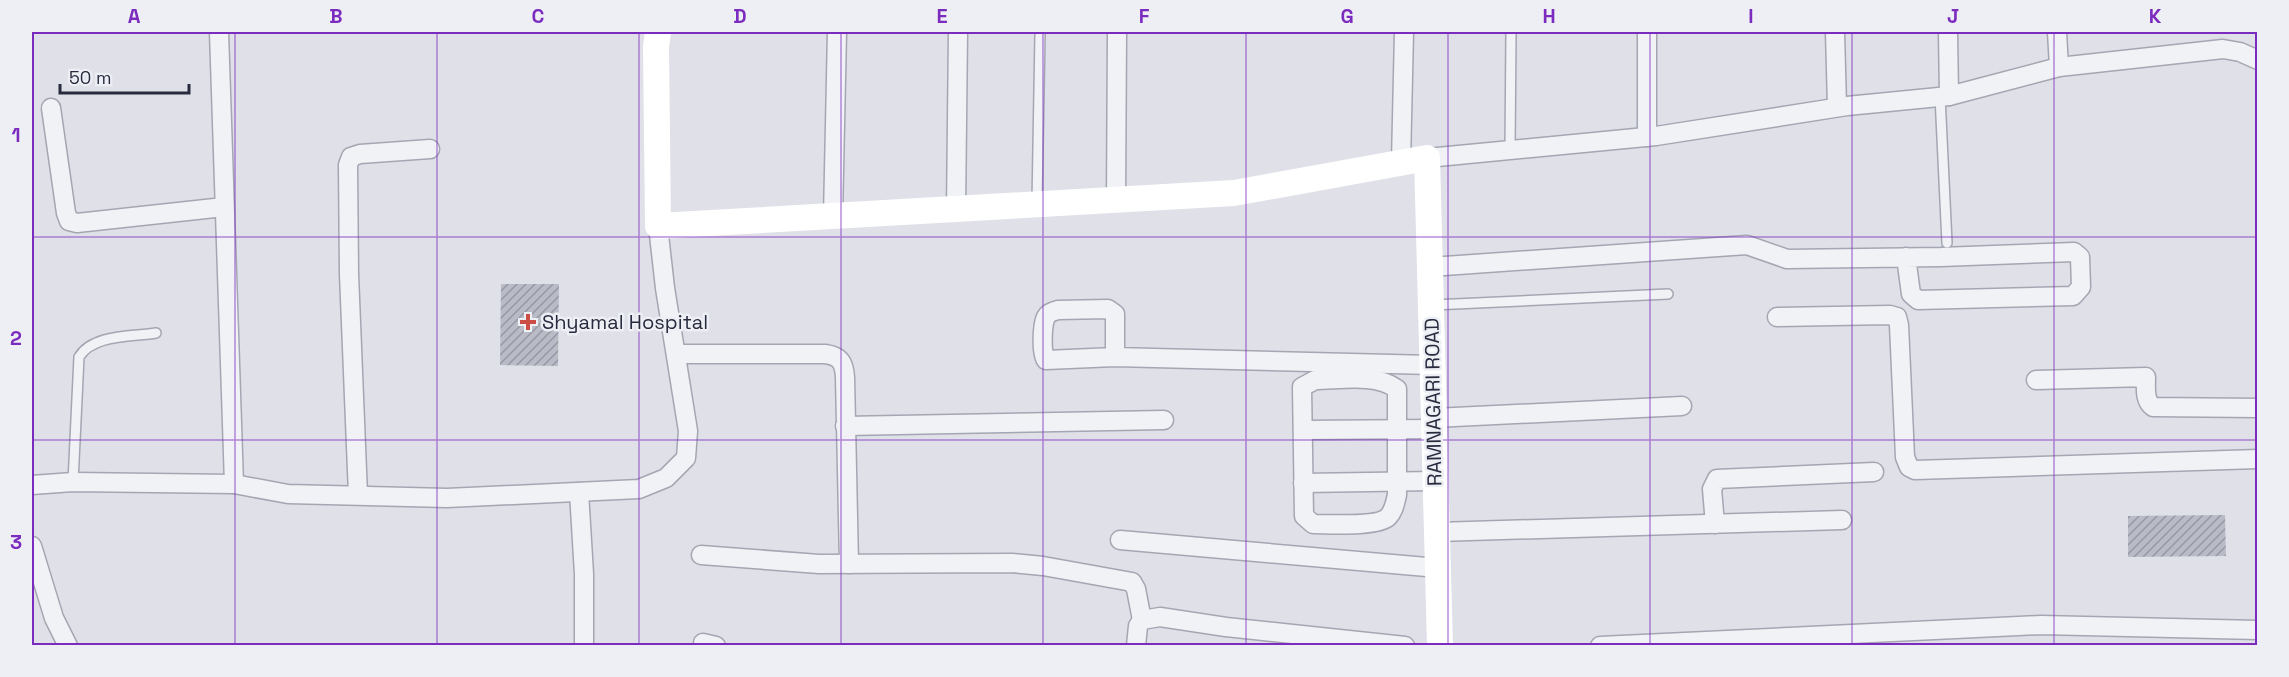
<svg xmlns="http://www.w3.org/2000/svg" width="2289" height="677" font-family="'Space Grotesk',sans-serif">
  <defs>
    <pattern id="building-hatch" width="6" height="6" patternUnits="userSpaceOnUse" patternTransform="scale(1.5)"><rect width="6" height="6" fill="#b9bbc7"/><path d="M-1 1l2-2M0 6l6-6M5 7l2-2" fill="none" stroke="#9698a3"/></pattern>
  </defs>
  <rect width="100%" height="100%" fill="#dfe0e8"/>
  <g fill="url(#building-hatch)">
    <path d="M501,284H559L558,366L500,365Z"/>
    <path d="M2225,515L2226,556L2128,557V516Z"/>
  </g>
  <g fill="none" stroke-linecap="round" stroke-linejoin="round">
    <defs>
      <g id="lane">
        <path d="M1940,96L1947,243"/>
        <path d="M1510,150L1511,32"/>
        <path d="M1037,203L1040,34"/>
        <path d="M1433,305L1668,294"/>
        <path d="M73,482L79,357C93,334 132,337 156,333"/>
      </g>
      <g id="street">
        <path d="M219,32L234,484"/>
        <path d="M1647,32V137"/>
        <path d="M1835,32L1837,107"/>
        <path d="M1948,32L1949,96"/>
        <path d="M2057,32L2059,67"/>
        <path d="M51,108L66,213L69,221L77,223L224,207"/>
        <path d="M1427,158L1656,136L1847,106L1949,96L2059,67L2223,49L2240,52L2258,60"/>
        <path d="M1401,162L1404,32"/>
        <path d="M1116,201L1117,32"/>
        <path d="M956,210L958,32"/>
        <path d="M833,217L837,32"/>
        <path d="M1430,267L1747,245L1787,259L1941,257L2074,252L2080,257L2081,287L2073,296L1918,300L1911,294L1906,257"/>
        <path d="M1777,317L1890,315L1897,317L1899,325L1905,457L1909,467L1915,470L2258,459"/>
        <path d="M676,354H825C840,356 844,362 845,377L849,564"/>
        <path d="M1115,357V314L1108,309L1058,310C1054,311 1048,313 1046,317C1042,325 1041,354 1046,360L1115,357L1432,365"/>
        <path d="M1315,380C1341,380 1375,373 1397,389V495C1395,503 1394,511 1388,517C1378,527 1329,524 1313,524L1304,516L1302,387Z"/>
        <path d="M2036,380L2146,377C2146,388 2144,400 2153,407L2258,408"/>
        <path d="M1434,418L1682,406"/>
        <path d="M845,426L1164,420"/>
        <path d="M1303,430L1434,429"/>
        <path d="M1303,483L1435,481"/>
        <path d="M32,485L73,482L234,484L288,494L447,498L639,489L666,478L686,458L688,431L665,288L658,226"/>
        <path d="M579,492L584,574V646"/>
        <path d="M358,495L349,274L348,165L351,157L360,154L430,149"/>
        <path d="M1715,524L1712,489L1717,479L1874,472"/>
        <path d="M1437,532L1842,520"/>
        <path d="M1120,540L1438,568"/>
        <path d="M32,546L54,618L68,646"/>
        <path d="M701,555L819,564L1012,563L1043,566L1132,582L1136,589L1142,620"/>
        <path d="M703,643L716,646"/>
        <path d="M1136,646L1138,626L1142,620L1160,617L1226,627L1405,646"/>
        <path d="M1600,646L2041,625L2258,630"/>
      </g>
    </defs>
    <use href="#lane" stroke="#a4a6b2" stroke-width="12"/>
    <use href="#street" stroke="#a4a6b2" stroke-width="21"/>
    <use href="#lane" stroke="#f1f2f6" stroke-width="9"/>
    <use href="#street" stroke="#f1f2f6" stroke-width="18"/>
    <path stroke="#fff" stroke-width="26" d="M658,32L656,47L658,226L1234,193L1427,158L1440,646"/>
  </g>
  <path fill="none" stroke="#7b2cbf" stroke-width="1.5" stroke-opacity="0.55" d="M235,32V646M437,32V646M639,32V646M841,32V646M1043,32V646M1246,32V646M1448,32V646M1650,32V646M1852,32V646M2054,32V646M32,237H2258M32,440H2258"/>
  <path fill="#cb4d45" stroke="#eeeff5" stroke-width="2" d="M525 313h6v6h6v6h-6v6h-6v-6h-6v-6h6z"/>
  <g text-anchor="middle" stroke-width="5" stroke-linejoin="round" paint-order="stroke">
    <g font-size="20" fill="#282b3e" stroke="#eeeff5" text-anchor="start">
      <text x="542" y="329">Shyamal Hospital</text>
    </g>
    <g font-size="20" fill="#282b3e" stroke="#eeeff5">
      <text transform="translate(1433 402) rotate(-91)" y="7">RAMNAGARI ROAD</text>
    </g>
  </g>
  <rect width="2289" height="677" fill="none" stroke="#eeeff5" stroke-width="66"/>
  <path d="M60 84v9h129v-9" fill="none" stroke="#282b3e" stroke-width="3"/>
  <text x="69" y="84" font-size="18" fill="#282b3e" stroke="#eeeff5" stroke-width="4.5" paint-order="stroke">50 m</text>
  <rect x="33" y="33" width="2223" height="611" fill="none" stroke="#7b2cbf" stroke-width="2"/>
  <g font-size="20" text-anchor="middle" font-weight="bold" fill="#7b2cbf">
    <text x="134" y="23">A</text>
    <text x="336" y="23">B</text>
    <text x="538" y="23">C</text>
    <text x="740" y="23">D</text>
    <text x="942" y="23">E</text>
    <text x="1144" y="23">F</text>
    <text x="1347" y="23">G</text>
    <text x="1549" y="23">H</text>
    <text x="1751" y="23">I</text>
    <text x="1953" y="23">J</text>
    <text x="2155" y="23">K</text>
    <text x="16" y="142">1</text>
    <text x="16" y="345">2</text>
    <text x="16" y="549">3</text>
  </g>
</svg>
